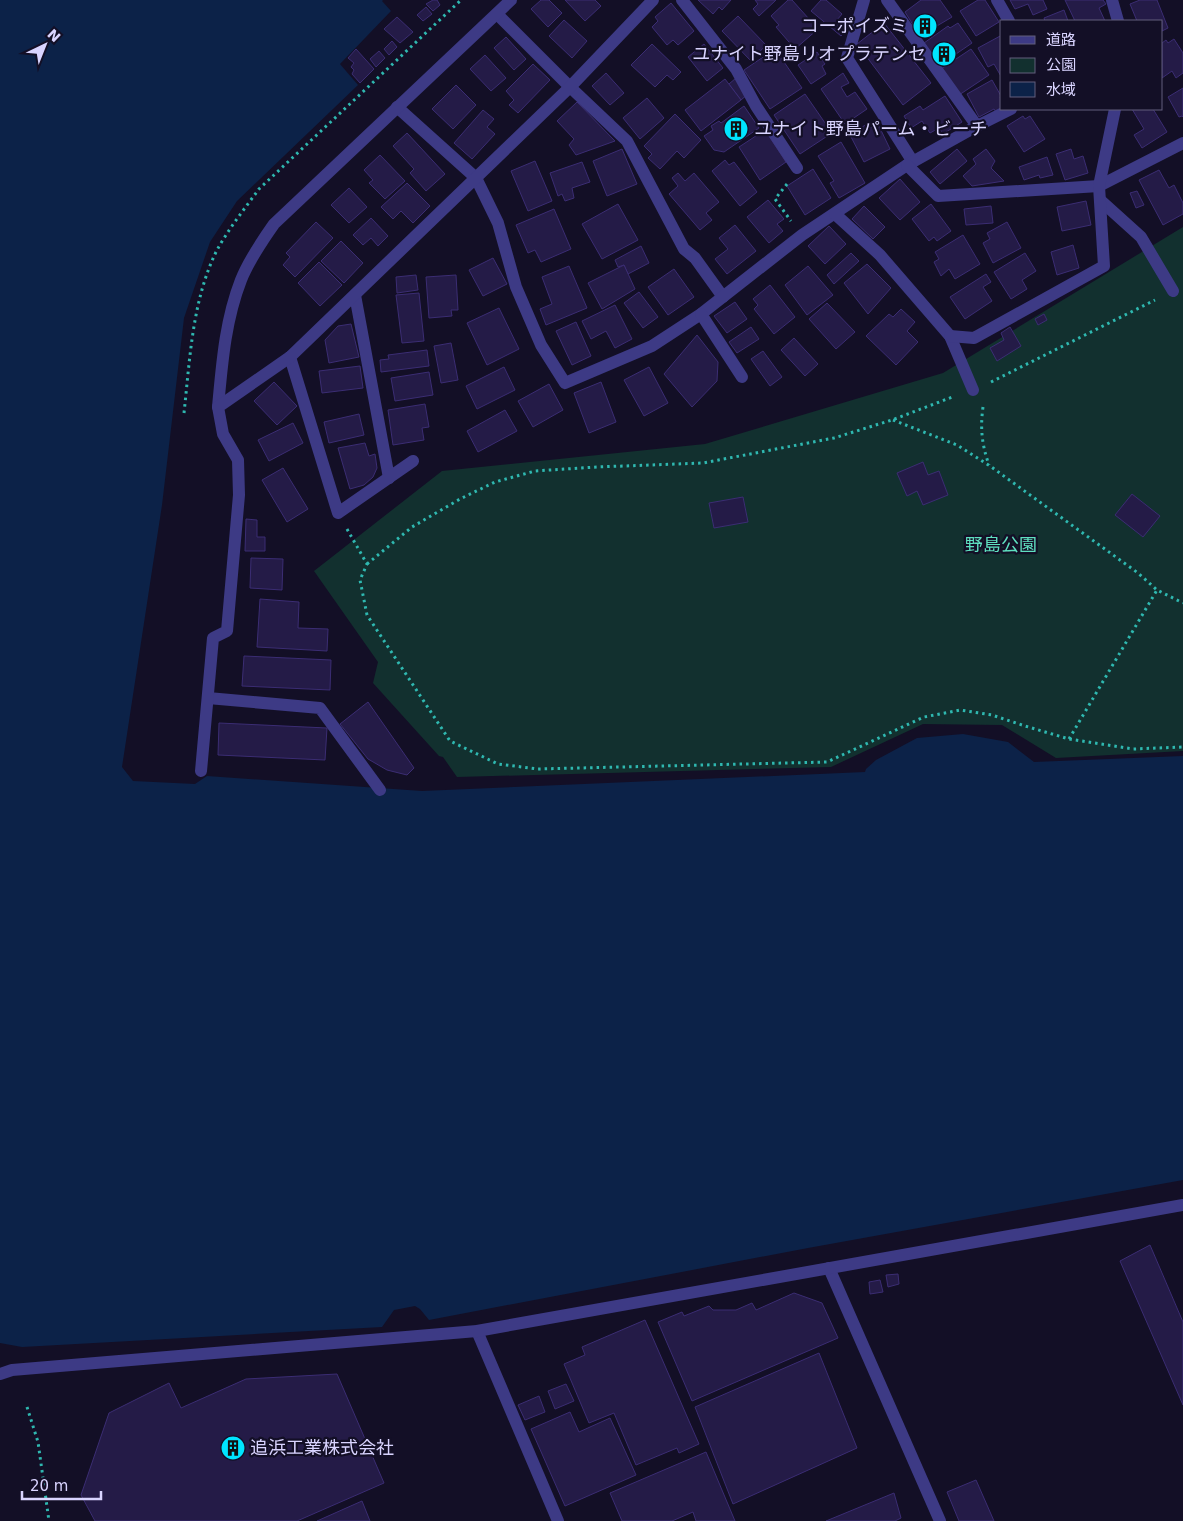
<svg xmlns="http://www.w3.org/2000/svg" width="1183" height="1521" font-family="'DejaVu Sans','Noto Sans JP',sans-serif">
  <rect width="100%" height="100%" fill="#130f26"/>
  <path fill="#12302f" d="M1183,227V751L1056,758L1002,725L923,724L831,767L457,777L443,757L439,756L373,683L378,662L314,571L442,471L705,444L943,373Z"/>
  <path fill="#0c2248" d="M0,0H383L382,1L391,11L340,64L358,85L237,201L210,242L184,318L162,505L122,767L133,781L195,784L207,776L422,791L865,772L866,769L876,760L917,738L963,734L1008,742L1034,762L1183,756V1180L808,1248L429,1320L420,1309L415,1306L394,1310L382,1327L22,1347L0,1343Z"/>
  <g fill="#241b47" stroke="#3b2d73">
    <path d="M433,0H437L440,5L433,11L426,4Z"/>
    <path d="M541,0H549L562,13L548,27L531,9Z"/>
    <path d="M565,0H595L601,6L585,21Z"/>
    <path d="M698,0H731L722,10L719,7L713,14Z"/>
    <path d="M755,0H776L759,16L753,9L758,4Z"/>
    <path d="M788,0H792L818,29L795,49L776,27L779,25L771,16Z"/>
    <path d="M821,0H826L842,14L837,20L847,29L841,36L811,11Z"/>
    <path d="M921,0H940L952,17L920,36L905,12Z"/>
    <path d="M978,0H985L999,22L976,36L960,11Z"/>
    <path d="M1010,0H1043L1047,9L1033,15L1028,4L1015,9Z"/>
    <path d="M1065,0H1103L1106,4L1099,8L1105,21H1075Z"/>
    <path d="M1140,0H1157L1168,28L1162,31V21H1137L1130,4Z"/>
    <path d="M671,3L694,31L678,45L673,40L667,45L652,27L658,21L655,17Z"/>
    <path d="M426,7L432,14L423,21L417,15Z"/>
    <path d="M1064,10L1068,21H1045L1044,18Z"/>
    <path d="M738,16L766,45L751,61L722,31Z"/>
    <path d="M397,17L413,32L400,43L384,29Z"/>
    <path d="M564,20L587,41L572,58L549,36Z"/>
    <path d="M884,23L931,83L903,105L857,44Z"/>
    <path d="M958,23L972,43L940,65L924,43L948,26L950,28Z"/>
    <path d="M1002,35V78L994,64L988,67L978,48Z"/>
    <path d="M506,37L526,59L514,70L494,48Z"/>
    <path d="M1174,39L1183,53V73L1176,78L1172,71L1162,78V43L1166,40L1168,43Z"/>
    <path d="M392,41L397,47L389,55L384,49Z"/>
    <path d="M652,44L681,72L673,80L667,75L655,87L631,65Z"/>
    <path d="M704,44L723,68L707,81L688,57Z"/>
    <path d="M356,49L374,69L360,83L352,74L354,70L351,67L354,63L348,58Z"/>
    <path d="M775,49L802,88L770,109L744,70Z"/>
    <path d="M971,49L989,75L959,95L941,69Z"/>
    <path d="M379,51L385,58L376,67L370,59Z"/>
    <path d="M817,52L825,64L822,66L826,74L811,84L798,65Z"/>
    <path d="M485,55L506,78L491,91L470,69Z"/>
    <path d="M533,64L550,80L518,113L509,105L514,100L506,91Z"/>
    <path d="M606,73L624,93L610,105L592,86Z"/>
    <path d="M843,73L849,83L841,87L847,97L855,92L867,109L845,124L821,89Z"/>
    <path d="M736,78L748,94L741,100L729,84Z"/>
    <path d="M725,79L741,100L701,131L685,110Z"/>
    <path d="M992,80L1001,96L1000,97L1002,101V108L996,112L994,109L979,117L967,94Z"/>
    <path d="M456,85L476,105L453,129L432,109Z"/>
    <path d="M1183,88V117L1182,116L1179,117L1168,97Z"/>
    <path d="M805,94L832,133L800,154L774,115Z"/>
    <path d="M945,96L962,122L943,134L939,128L930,133L922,121L911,128L904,116L920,106L923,110Z"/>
    <path d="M647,98L664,118L640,139L623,118Z"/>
    <path d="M577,102L615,141L576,155L569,145L574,139L557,121Z"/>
    <path d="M744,106L759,128L724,152L714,150L704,136L713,130L711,126L719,121L721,123Z"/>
    <path d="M1132,109H1153L1167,132L1142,148L1134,135L1144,129Z"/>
    <path d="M483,110L494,119L487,127L495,134L472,159L454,143Z"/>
    <path d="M675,114L701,140L684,158L677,151L660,169L648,158L652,154L644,146Z"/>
    <path d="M1023,116L1025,119L1030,116L1045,139L1024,152L1007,126Z"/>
    <path d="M868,124L870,128L878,124L890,149L864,162L849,133Z"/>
    <path d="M765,130L786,162L760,180L739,147Z"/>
    <path d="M407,133L445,174L426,191L410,173L414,169L393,146Z"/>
    <path d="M841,142L865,183L839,198L830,183L834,181L818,156Z"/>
    <path d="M622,149L637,184L607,196L593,161Z"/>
    <path d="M957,149L967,161L940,184L930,172Z"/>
    <path d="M986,149L995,161L991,168L1004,181L972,186L963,176L976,164L973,159Z"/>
    <path d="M1071,149L1074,159L1083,156L1088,173L1065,180L1056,154Z"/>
    <path d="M380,155L405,181L385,199L369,183L373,180L364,170Z"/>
    <path d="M1047,157L1053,175L1040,178L1039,175L1024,180L1019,167Z"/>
    <path d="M725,160L729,165L734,162L757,192L740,206L712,171Z"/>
    <path d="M535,161L552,201L528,211L511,171Z"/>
    <path d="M582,162L590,182L572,188L574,198L565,201L562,194L558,196L550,173Z"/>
    <path d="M813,169L831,198L805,215L787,186Z"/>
    <path d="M1159,170L1169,188L1174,185L1183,203V214L1163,225L1139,180Z"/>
    <path d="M678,173L685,181L694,173L719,202L706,213L712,220L700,230L669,194L678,186L672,178Z"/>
    <path d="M900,179L920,202L900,220L879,198Z"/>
    <path d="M407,183L430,206L413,223L401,211L393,219L381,207Z"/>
    <path d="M349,188L367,207L349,223L331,205Z"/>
    <path d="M1137,191L1144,205L1136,208L1130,193Z"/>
    <path d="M768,200L784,219L777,224L783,231L769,243L747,217Z"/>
    <path d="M1086,201L1091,225L1062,231L1057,207Z"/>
    <path d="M618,204L638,240L602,259L582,224Z"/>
    <path d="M931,204L951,231L937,241L934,237L929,241L912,219Z"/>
    <path d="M864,206L885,227L873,239L852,219Z"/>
    <path d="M991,206L993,223L966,225L964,209Z"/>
    <path d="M554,209L571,249L541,262L535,250L528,253L516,225Z"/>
    <path d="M371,218L388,236L378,246L371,238L363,245L353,235Z"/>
    <path d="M316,222L333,238L295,277L283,265L290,257L286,253Z"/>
    <path d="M1007,222L1021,248L993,263L983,243L990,239L987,233Z"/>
    <path d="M735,225L756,251L727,274L715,259L728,249L719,238Z"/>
    <path d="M829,226L846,244L825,264L808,246Z"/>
    <path d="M963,235L980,264L955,279L949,269L941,276L934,262L939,259L935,252Z"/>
    <path d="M341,241L363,263L344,283L321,261Z"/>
    <path d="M1073,245L1079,268L1057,275L1051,252Z"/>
    <path d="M641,246L649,263L628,274L624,265L618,267L615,260Z"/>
    <path d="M851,253L859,261L834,284L827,275Z"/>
    <path d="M1025,253L1036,271L1022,280L1027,289L1011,299L994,272Z"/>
    <path d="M493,258L507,284L483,296L469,270Z"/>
    <path d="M319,262L342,285L320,306L298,283Z"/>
    <path d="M867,264L891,288L868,314L844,283Z"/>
    <path d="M624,265L635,289L602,309L588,283Z"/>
    <path d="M569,266L587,308L546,325L540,309L552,304L542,277Z"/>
    <path d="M808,266L833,295L807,315L785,285Z"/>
    <path d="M674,269L694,297L668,315L648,287Z"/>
    <path d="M986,274L991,282L983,287L992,301L965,319L950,297Z"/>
    <path d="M416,275L418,290L397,293L396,277Z"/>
    <path d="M456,275L458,310H451L452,316L429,318L426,277Z"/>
    <path d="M770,285L795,317L774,334L754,309L758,305L753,299Z"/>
    <path d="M639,292L658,317L643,328L624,303Z"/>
    <path d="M419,293L424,341L402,343L396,295Z"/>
    <path d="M735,302L747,319L727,333L714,316Z"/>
    <path d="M827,303L855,332L836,349L809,319Z"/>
    <path d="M615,305L632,339L615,348L606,331L591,339L582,321Z"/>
    <path d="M499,308L519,349L487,365L467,323Z"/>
    <path d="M901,309L915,322L907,331L918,342L896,365L866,336L889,314L893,317Z"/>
    <path d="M1044,314L1047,320L1038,325L1035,319Z"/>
    <path d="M576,322L591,356L572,365L556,331Z"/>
    <path d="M351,324L359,357L329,363L325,340L338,326Z"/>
    <path d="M751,327L759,339L737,353L729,342Z"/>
    <path d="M1010,327L1021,346L997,361L990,348L1004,340L1001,333Z"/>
    <path d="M697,335L718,362L717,381L692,407L664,374Z"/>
    <path d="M794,338L818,364L805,376L781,350Z"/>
    <path d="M451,343L458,380L441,383L434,346Z"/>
    <path d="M427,350L429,366L381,372L380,360L389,359L388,355Z"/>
    <path d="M763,351L782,377L770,386L751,359Z"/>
    <path d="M360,366L363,388L322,393L319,371Z"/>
    <path d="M504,367L515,390L477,409L466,386Z"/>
    <path d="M649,367L668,403L644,416L624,380Z"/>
    <path d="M429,372L433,395L395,401L391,378Z"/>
    <path d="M274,382L297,406L277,425L254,401Z"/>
    <path d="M601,382L616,422L589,433L574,393Z"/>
    <path d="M549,384L563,410L533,427L518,401Z"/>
    <path d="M425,404L429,427L422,428L424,440L393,445L388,410Z"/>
    <path d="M505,410L517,431L478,452L467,431Z"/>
    <path d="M359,414L364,435L329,443L324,422Z"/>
    <path d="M293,423L303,443L269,461L258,440Z"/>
    <path d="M365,443L369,456L375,454L377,468L373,477L364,485L350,489L338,448Z"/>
    <path d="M923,462L928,475L939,471L948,495L923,505L917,491L907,496L897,473Z"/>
    <path d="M283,468L308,509L287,522L262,480Z"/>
    <path d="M1132,494L1160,516L1143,537L1115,515Z"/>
    <path d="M743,497L748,522L714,528L709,503Z"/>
    <path d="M246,519L257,520V537H265V551H245Z"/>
    <path d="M251,558L283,559L282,590L250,588Z"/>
    <path d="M260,599L299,602L298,628L328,629L327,651L257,647Z"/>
    <path d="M244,656L331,660L330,690L242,686Z"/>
    <path d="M368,702L414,768L407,775L387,770L368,759L340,724Z"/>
    <path d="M219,723L327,728L325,760L218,755Z"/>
    <path d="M1150,1245L1183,1322V1405L1120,1261Z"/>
    <path d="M898,1274L899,1284L888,1287L886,1275Z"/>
    <path d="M880,1280L883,1292L870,1294L869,1282Z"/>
    <path d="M794,1293L822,1303L838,1338L692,1401L658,1322L682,1312L684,1316L709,1306L713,1310H736L752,1303L756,1310Z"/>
    <path d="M645,1320L699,1444L679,1453L677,1448L636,1465L614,1413L589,1423L564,1364L585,1355L582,1347Z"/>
    <path d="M819,1353L857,1448L733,1504L695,1407Z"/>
    <path d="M337,1374L384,1483L297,1521H95L81,1495L109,1413L169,1383L181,1408L246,1379Z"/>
    <path d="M566,1384L574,1401L555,1409L548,1391Z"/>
    <path d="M539,1396L545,1412L525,1420L518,1405Z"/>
    <path d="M570,1412L579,1432L610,1418L636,1475L565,1506L531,1429Z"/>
    <path d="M706,1452L735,1521H696L693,1512L672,1521H622L610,1493Z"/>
    <path d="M976,1480L994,1521H959L947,1492Z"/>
    <path d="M894,1493L901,1518L895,1521H826Z"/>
    <path d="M362,1501L370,1521H317Z"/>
  </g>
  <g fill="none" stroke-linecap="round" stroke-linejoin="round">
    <g stroke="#2fb8b0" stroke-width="3" stroke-dasharray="2.5 4" stroke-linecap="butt">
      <path d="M787,184L775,199L791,221"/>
      <path d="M991,382L1155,300"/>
      <path d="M983,407C980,429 982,445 989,465"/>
      <path d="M184,413C190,359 192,302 216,252C227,231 245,208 259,189L461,0"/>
      <path d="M893,420L957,445L990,466L1138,573L1157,590L1183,603"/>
      <path d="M347,529L367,564L360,580L367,615L450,741L498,764L538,769L827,762L924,717L960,710L992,715L1025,726L1069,739L1133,749L1183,747"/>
      <path d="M367,564L412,527L460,499L495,482L535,471L597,467L703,463L834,438L892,420L955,396"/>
      <path d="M1069,739L1157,590"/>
      <path d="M27,1407L38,1442L49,1521"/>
    </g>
    <g stroke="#3d3a85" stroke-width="12">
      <path d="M682,0L736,69L756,106L797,168"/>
      <path d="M864,0L847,58L913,162"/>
      <path d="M887,0L977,126"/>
      <path d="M997,0L1009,21"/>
      <path d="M1112,0L1118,21"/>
      <path d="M497,14L570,87L627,141L684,249L695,258L723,297"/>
      <path d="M397,107L476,178L498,223L516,287L541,345L565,383L652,346L701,314L802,235L907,165L977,126L1011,109"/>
      <path d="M907,165L938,196L1099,186L1183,143"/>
      <path d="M1100,200L1141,237L1173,291"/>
      <path d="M835,214L880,255L950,336L973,390"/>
      <path d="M355,295L389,478"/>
      <path d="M701,314L742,377"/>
      <path d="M950,336L974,338L1104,266L1099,186L1115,109"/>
      <path d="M290,357L338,513L413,461"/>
      <path d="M218,407C222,364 225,321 241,280C249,260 262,241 274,224L511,0"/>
    </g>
    <g stroke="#3d3a85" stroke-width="12">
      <path d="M208,698L320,708L380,790"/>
      <path d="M201,771L213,638L227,631L239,495L238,460L223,434L218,407L290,357L570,87L653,0"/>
      <path d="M829,1268L940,1521"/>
      <path d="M477,1331L558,1521"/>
      <path d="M0,1374L12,1370L477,1331L1183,1205"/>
    </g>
  </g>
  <defs>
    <symbol id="building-disc" viewBox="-11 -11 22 22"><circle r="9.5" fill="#00e5ff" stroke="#130f26"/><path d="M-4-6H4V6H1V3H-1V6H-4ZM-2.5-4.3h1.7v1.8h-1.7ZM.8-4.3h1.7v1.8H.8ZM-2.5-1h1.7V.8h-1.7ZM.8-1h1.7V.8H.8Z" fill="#111"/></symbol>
  </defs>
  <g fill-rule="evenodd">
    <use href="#building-disc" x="911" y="12" width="28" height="28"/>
    <use href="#building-disc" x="930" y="40" width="28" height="28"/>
    <use href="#building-disc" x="722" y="115" width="28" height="28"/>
    <use href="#building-disc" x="219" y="1434" width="28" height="28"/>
  </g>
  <g text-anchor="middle" stroke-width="4.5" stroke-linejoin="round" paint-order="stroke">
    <g font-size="18" fill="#d9d4ff" stroke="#130f26" text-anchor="end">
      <text x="908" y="32">コーポイズミ</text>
      <text x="926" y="60">ユナイト野島リオプラテンセ</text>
      <text x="754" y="135" text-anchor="start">ユナイト野島パーム・ビーチ</text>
      <text x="250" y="1454" text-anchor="start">追浜工業株式会社</text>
    </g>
    <g font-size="18" fill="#5fe0c0" stroke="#130f26">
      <text x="1001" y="551">野島公園</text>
    </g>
  </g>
  <rect x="1000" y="20" width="162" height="90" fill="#130f26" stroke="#625e7d"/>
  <rect x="1010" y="36" width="25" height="8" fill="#3d3a85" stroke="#625e7d"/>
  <text x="1046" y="45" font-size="15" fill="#d9d4ff">道路</text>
  <rect x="1010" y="58" width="25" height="15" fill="#12302f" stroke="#625e7d"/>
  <text x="1046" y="70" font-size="15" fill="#d9d4ff">公園</text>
  <rect x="1010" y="82" width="25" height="15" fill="#0c2248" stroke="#625e7d"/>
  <text x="1046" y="95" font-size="15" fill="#d9d4ff">水域</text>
  <g transform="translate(45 45) rotate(43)" stroke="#130f26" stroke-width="4" paint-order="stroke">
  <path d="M0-4L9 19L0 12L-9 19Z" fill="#d9d4ff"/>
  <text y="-8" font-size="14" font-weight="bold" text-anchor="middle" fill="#d9d4ff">N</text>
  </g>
  <path d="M22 1491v8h79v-8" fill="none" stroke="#d9d4ff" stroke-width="2.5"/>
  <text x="30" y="1491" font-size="15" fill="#d9d4ff" stroke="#130f26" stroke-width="4" paint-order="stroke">20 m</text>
</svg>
